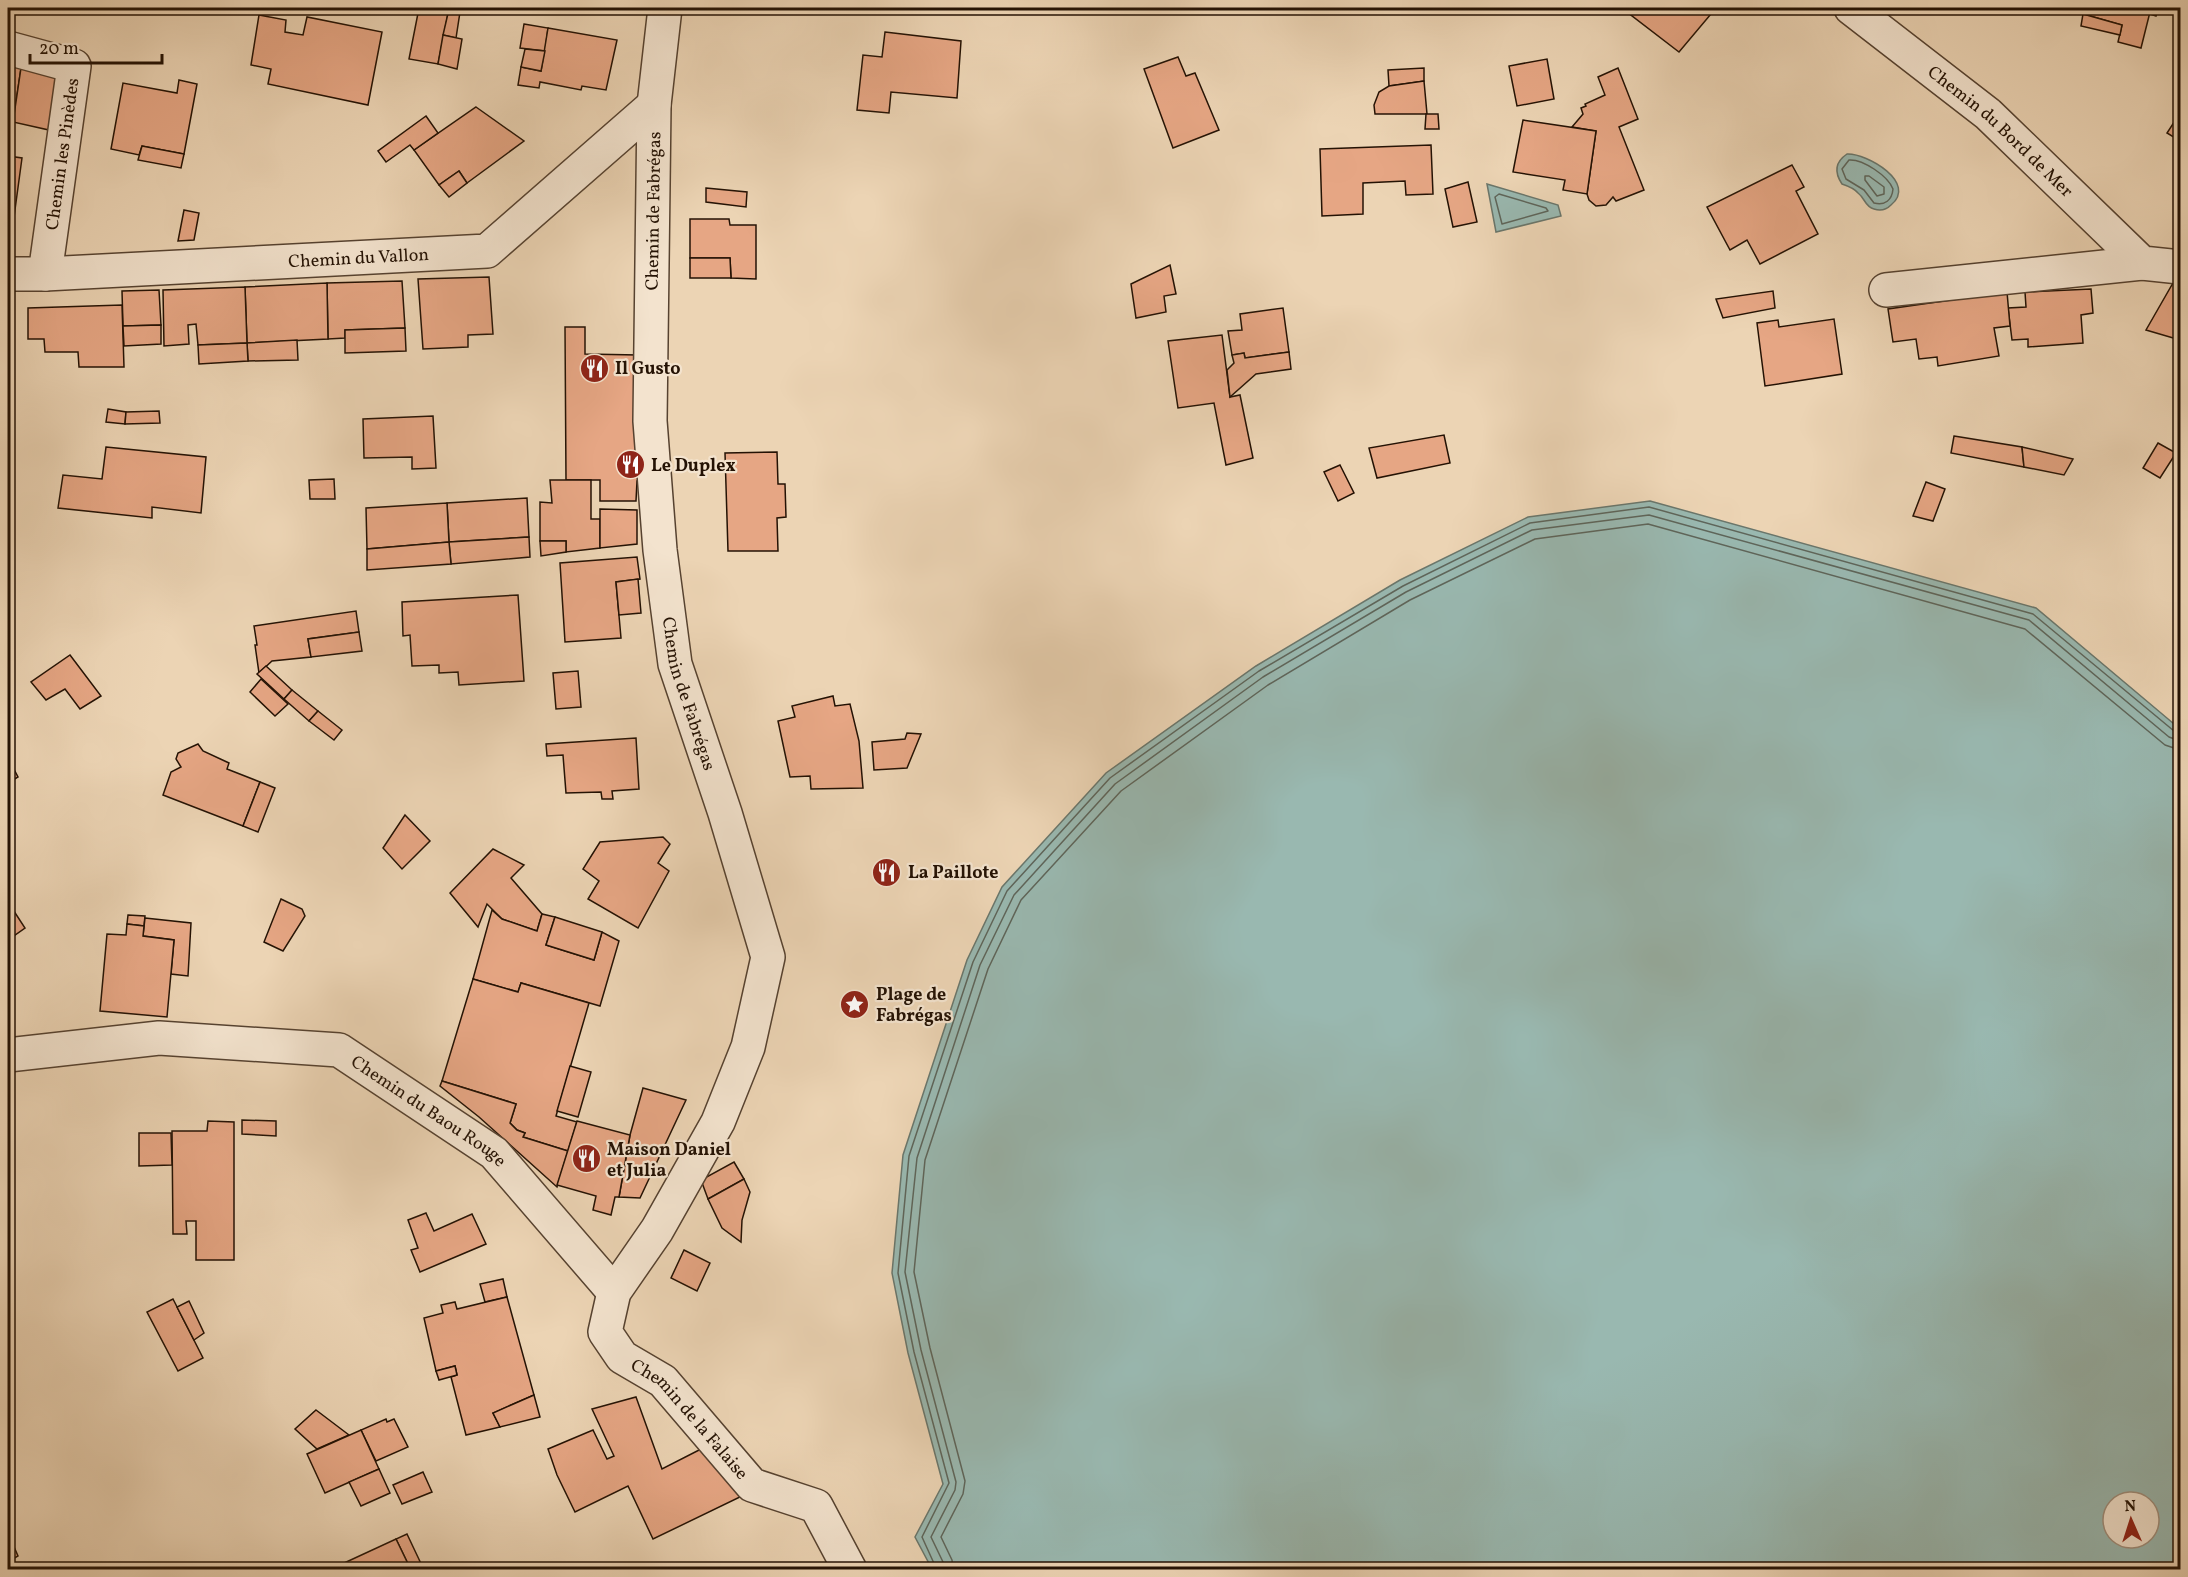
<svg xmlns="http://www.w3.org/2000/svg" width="2188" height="1577" font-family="Vollkorn,serif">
  <rect width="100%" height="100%" fill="#ecd4b4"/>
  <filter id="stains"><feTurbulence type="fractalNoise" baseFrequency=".00333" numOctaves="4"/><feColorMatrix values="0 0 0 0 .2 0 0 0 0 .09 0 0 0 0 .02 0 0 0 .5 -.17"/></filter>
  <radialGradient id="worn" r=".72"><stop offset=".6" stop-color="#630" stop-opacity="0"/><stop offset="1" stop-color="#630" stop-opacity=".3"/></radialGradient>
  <g fill="#99b8b0" stroke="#6a766b" stroke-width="1.5" fill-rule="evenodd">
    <path d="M1847,154C1867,153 1918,183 1891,205C1886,210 1880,211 1874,209C1865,207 1865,198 1858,193C1854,188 1848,186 1842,184C1834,172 1835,162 1847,154Z"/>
    <path d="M1487,184L1558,205L1561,216L1496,232Z"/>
    <path d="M1650,501L2036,608L2180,729V1569H932L915,1537L943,1484L908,1353L892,1273L903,1155L967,960L1002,887L1106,773L1256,666L1400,580L1528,517ZM2113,1502H2149V1538H2113Z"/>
  </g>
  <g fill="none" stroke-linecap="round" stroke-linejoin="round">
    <g stroke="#5e655a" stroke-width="1.5">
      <path d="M1849,160C1863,159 1888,176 1893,189C1892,200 1885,206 1874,203L1864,190L1846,179L1842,169Z"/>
      <path d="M1865,176H1869L1884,187V194L1877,196L1865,180Z"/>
      <path d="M1499,194L1546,208L1548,211L1502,224L1495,197Z"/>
      <path d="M937,1570L922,1537L949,1483L914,1352L898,1273L909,1156L973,962L1007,891L1110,778L1259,671L1403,586L1530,523L1649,507L2033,614L2174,731L2180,733"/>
      <path d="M944,1570L943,1562L931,1537L955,1490L956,1482L921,1350L905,1272L917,1158L980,965L1014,895L1115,784L1263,677L1406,592L1532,530L1649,515L2029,620L2169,737L2180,741"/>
      <path d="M953,1570L952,1560L941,1537L963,1494L965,1481L930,1348L914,1272L925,1160L988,969L1021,900L1121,791L1268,685L1410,600L1535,539L1648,524L2025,629L2165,745L2180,750"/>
    </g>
  </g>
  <g fill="#e6a684" stroke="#241204" stroke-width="1.5">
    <path d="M419,8L449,9L438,64L409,59Z"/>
    <path d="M1630,8H1716L1679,52L1627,12Z"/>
    <path d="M2085,8H2151L2141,48L2118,42L2122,25L2083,14Z"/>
    <path d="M2151,8H2159L2156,16L2150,14Z"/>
    <path d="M449,9L460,12L456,38L443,35Z"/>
    <path d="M2083,14L2122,25L2120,35L2081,26Z"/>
    <path d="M259,15L286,20L285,32L303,35L307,17L382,32L368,105L268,84L271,69L251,65Z"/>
    <path d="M524,24L548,28L545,51L520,48Z"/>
    <path d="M548,28L617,40L606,90L582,86L581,90L540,82L539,88L518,85L521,67L541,71Z"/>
    <path d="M885,32L961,41L957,98L891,92L889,113L857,110L863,55L882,57Z"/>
    <path d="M443,35L462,39L457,69L438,64Z"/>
    <path d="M525,49L545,51L541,71L521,67Z"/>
    <path d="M1178,57L1186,76L1195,73L1219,130L1173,148L1144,69Z"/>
    <path d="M1547,59L1554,99L1517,106L1509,66Z"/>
    <path d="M8,65L21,68L13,122L8,121Z"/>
    <path d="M21,68L58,75L49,130L13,122Z"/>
    <path d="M1424,68V81L1389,86L1388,70Z"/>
    <path d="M1618,68L1638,119L1619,127L1644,190L1616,201L1613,197L1606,205L1596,206L1589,200L1587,194L1596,131L1572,127L1583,114L1581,108L1586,106L1585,104L1605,95L1598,77Z"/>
    <path d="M179,80L197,84L184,154L142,146L139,155L111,149L123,83L177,93Z"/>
    <path d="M1424,81L1427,114H1375L1374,105L1379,92L1389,86Z"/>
    <path d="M476,107L524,141L467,183L459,171L439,185L414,150Z"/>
    <path d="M2180,113V141L2167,133Z"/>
    <path d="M1426,114H1438L1439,129H1425Z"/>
    <path d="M426,116L438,133L414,150L410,145L386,162L378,151Z"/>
    <path d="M1523,120L1596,131L1587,194L1563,190L1565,180L1513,172Z"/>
    <path d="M1431,145L1433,194L1406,195L1405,181L1363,183V214L1322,216L1320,149Z"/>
    <path d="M142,146L184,154L181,168L138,160Z"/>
    <path d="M8,156L22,158L14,217L8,216Z"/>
    <path d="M1792,165L1804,187L1796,191L1818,234L1760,264L1747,240L1730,250L1707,207Z"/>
    <path d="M459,171L467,183L449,197L439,185Z"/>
    <path d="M1468,182L1477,222L1453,227L1445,189Z"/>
    <path d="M706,188L747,192L746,207L706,202Z"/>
    <path d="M184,210L199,213L194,240L178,241Z"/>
    <path d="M8,216L14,217L10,246H8Z"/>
    <path d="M690,219H729L730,225H756V279L731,278L730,258H690Z"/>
    <path d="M690,258H730L731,278H690Z"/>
    <path d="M1170,265L1176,294L1164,296L1166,312L1136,318L1131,284Z"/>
    <path d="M2177,276H2180V340L2146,330Z"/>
    <path d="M489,277L493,334L468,335V347L423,349L418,279Z"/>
    <path d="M402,281L405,328L345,330V338L328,339L327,283Z"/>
    <path d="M327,283L328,339L247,343L245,287Z"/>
    <path d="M245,287L247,343L198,345L196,324L188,325L189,344L164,346L163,290Z"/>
    <path d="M2091,289L2093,313L2081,315L2083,343L2028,347V339L2012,340L2008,308L2026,307L2025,292Z"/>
    <path d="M159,290L161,325L123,326L122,291Z"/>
    <path d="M1773,291L1775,308L1723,318L1716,299Z"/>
    <path d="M2007,292L2010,326L1994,328L1999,356L1938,366L1937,357L1919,359L1916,339L1893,342L1888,309Z"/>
    <path d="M122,305L124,367H79L78,352H45L44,339H28V308Z"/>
    <path d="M1283,308L1289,352L1245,358L1244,353L1232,355L1228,331L1242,330L1240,314Z"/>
    <path d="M1834,319L1842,374L1765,386L1757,323L1778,320L1779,327Z"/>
    <path d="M161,325V344L124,346L123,326Z"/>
    <path d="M565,327H585V354L638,355L641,481H637L636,501H600V480H566Z"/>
    <path d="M405,328L406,351L345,353V330Z"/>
    <path d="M1222,335L1230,397L1240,395L1253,458L1226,465L1214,403L1178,408L1168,341Z"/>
    <path d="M297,340L298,360L248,361L247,343Z"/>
    <path d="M247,343L248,361L199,364L198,345Z"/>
    <path d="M1289,352L1291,369L1256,374L1230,397L1227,370L1234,363L1232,355L1244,353L1245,358Z"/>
    <path d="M108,409L126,412L125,424L106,422Z"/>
    <path d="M159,411L160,423L125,424L126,412Z"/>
    <path d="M433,416L436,468L412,469V457L364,458L363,419Z"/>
    <path d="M1444,435L1450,463L1377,478L1369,448Z"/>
    <path d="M1954,436L2022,447L2024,467L1951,453Z"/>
    <path d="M2158,443L2176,453L2160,478L2143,468Z"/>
    <path d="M106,447L206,457L201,513L152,507V518L58,508L63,475L102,479Z"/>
    <path d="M2022,447L2073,459L2064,475L2024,467Z"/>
    <path d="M777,452L778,484H785L786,517L777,518L778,551H728L725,453Z"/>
    <path d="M1340,465L1354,493L1338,501L1324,472Z"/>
    <path d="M334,479L335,499H310L309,480Z"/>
    <path d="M550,480H591V519H600V548L566,552V541H540V502L552,503Z"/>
    <path d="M1926,482L1945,489L1933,521L1913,516Z"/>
    <path d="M527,498L529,537L449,542L447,503Z"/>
    <path d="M447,503L449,542L367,549L366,508Z"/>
    <path d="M600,509L637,510V544L600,548Z"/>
    <path d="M529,537L530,557L451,564L449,542Z"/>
    <path d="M540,541H566V552L541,556Z"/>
    <path d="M449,542L451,564L367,570V549Z"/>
    <path d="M637,557L640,579L616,582L621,638L565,642L560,563Z"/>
    <path d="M638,579L641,613L619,615L616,582Z"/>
    <path d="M518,595L524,681L459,685L458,672L439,673V665L412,666L410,635L403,636L402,602Z"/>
    <path d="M356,611L359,632L308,639L311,657L272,661L259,673L255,645H257L254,626Z"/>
    <path d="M359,632L362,651L311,657L308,639Z"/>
    <path d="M70,655L101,696L80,709L65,689L46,700L31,682Z"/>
    <path d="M266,666L292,690L284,699L257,674Z"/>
    <path d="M578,671L581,707L556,709L553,673Z"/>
    <path d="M261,679L288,704L275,716L250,692Z"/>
    <path d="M292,690L318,711L309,721L284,699Z"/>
    <path d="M833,696L835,706L850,704L859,741L863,788L811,789L810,776L790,777L778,721L795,717L792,706Z"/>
    <path d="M318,711L342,730L334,740L309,721Z"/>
    <path d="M907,733L921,734L907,768L874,770L872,742L905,739Z"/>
    <path d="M636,738L639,789L612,791L613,799H602L601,792L566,793L563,755L547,756L546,744Z"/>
    <path d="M198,744L203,751L229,763L227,769L260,782L243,826L163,795L171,772L181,767L176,759L178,753Z"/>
    <path d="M8,758L18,777L10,782L8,781Z"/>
    <path d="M260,782L275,788L258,832L243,826Z"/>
    <path d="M405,815L430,841L402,869L383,848Z"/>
    <path d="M663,837L670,844L658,863L669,871L638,928L588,899L599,881L583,869L600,842Z"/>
    <path d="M493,849L524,865L511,878L542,914L537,931L502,919L487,904L478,927L450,893Z"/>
    <path d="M281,899L302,909L305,916L283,951L264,942Z"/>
    <path d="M8,902L25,928L8,940Z"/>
    <path d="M492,910L502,919L537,931L542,914L555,917L546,945L594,960L602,932L619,941L600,1006L521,983L518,992L473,979Z"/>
    <path d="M128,915L145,916L144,926L127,924Z"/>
    <path d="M555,917L602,932L594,960L546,945Z"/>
    <path d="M145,918L191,923L188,976L171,974L174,940L143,936Z"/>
    <path d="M127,924L144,926L143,936L174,940L167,1017L100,1011L107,934L126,935Z"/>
    <path d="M473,979L518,992L521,983L589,1003L556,1116L577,1122L568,1151L523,1137L525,1133L517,1130L510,1123L516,1104L442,1081Z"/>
    <path d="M570,1066L591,1072L578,1117L557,1111Z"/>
    <path d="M442,1081L516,1104L510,1123L517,1130L525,1133L523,1137L568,1151L557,1187L479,1117L440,1086Z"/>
    <path d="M643,1088L686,1100L640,1198L619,1197L630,1135Z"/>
    <path d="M242,1120L276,1121V1136L242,1134Z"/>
    <path d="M208,1121L234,1122V1260H196V1221H186L187,1234H173L172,1131H207Z"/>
    <path d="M577,1121L630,1135L619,1197H615L611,1215L593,1210L596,1196L557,1185Z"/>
    <path d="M139,1133H171L172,1165L139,1166Z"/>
    <path d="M734,1162L744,1179L708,1199L701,1180Z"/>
    <path d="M744,1179L750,1192L742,1220L741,1242L722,1228L708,1199Z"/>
    <path d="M426,1213L434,1231L472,1214L486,1244L420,1272L411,1250L418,1248L408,1220Z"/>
    <path d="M684,1250L710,1263L697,1291L671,1278Z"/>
    <path d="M503,1279L507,1297L485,1302L480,1284Z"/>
    <path d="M507,1297L534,1395L493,1413L500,1427L466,1435L451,1377L457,1375L455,1366L436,1371L424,1318L443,1313L441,1305L455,1302L457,1309Z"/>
    <path d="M173,1299L203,1358L178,1371L147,1312Z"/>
    <path d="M189,1301L204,1333L194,1340L177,1307Z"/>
    <path d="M455,1366L457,1375L439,1380L436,1371Z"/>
    <path d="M534,1395L540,1417L500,1427L493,1413Z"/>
    <path d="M636,1397L662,1469L703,1448L742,1496L653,1539L628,1486L575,1512L557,1475L548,1449L593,1430L607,1459L614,1456L592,1409Z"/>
    <path d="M316,1410L349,1435L317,1449L295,1429Z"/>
    <path d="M386,1419L387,1422L394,1419L408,1447L376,1461L361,1430Z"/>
    <path d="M361,1430L379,1469L325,1493L307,1454Z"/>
    <path d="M379,1469L390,1493L361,1506L349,1482Z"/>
    <path d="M423,1472L432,1492L402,1504L393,1485Z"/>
    <path d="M8,1533L18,1556L8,1562Z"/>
    <path d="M407,1534L424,1570H411L396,1539Z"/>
    <path d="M396,1539L411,1570H329Z"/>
  </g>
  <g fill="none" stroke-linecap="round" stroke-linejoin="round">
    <defs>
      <g id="minor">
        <path id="s1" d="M665,8L654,105L650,421L660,550L675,664L725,813L768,957L748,1047L718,1122L657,1230L614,1292L605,1332L622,1357L663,1381L752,1485L816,1506L850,1570"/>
        <path id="s2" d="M1851,8L1988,114L2142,263L2180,267"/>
        <path d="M8,48L74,66L45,274"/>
        <path id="s3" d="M8,274H45L487,251L654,105"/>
        <path d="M1886,290L2142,263"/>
        <path id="s4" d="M8,1055L159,1038L339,1050L494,1153L614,1292"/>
      </g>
    </defs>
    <use href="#minor" stroke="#564230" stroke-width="36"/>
    <use href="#minor" stroke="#f3e3ce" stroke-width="33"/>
  </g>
  <defs>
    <symbol id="restaurant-disc" viewBox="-11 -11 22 22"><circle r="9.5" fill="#8f2418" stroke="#f3e3ce"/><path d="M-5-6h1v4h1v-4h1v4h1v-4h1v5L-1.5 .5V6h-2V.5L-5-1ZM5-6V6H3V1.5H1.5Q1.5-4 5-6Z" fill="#fff"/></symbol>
    <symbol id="sight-disc" viewBox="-11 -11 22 22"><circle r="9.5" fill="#8f2418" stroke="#f3e3ce"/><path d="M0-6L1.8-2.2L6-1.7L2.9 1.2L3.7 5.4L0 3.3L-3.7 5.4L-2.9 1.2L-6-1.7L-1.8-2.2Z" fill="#fff"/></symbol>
  </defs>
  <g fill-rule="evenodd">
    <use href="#restaurant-disc" x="578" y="352" width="33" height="33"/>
    <use href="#restaurant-disc" x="614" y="448" width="33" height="33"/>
    <use href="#restaurant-disc" x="870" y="856" width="33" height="33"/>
    <use href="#sight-disc" x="838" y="988" width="33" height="33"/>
    <use href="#restaurant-disc" x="570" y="1142" width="33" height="33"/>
  </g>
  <g text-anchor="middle" stroke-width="4.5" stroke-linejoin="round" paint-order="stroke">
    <g font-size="18" fill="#241204" stroke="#f3e3ce">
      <text dy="6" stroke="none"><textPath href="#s2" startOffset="194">Chemin du Bord de Mer</textPath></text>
      <text transform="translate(62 154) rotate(-82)" y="6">Chemin les Pinèdes</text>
      <text transform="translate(653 211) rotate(-89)" y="6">Chemin de Fabrégas</text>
      <text dy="6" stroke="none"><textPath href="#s3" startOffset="351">Chemin du Vallon</textPath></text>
      <text dy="6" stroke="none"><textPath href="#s1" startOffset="690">Chemin de Fabrégas</textPath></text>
      <text dy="6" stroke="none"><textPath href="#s4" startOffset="441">Chemin du Baou Rouge</textPath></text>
      <text dy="6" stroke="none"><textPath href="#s1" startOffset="1502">Chemin de la Falaise</textPath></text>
    </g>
    <g font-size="18" font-weight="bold" fill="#241204" stroke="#f3e3ce" text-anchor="start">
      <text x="615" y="374">Il Gusto</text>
      <text x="651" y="471">Le Duplex</text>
      <text x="908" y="878">La Paillote</text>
      <text x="876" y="1000">Plage de<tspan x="876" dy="21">Fabrégas</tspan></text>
      <text x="607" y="1155">Maison Daniel<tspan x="607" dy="21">et Julia</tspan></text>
    </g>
  </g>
  <rect width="2188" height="1577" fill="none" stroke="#ecd4b4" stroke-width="30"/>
  <rect x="9" y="9" width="2170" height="1559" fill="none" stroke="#241204" stroke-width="3"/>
  <rect x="15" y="15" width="2158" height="1547" fill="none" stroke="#241204" stroke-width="1.5"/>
  <g transform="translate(2131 1520) rotate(357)"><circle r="28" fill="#f3e3ce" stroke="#a08f7d" stroke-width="1.5"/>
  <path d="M0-4.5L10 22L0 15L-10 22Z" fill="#8f2418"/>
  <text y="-9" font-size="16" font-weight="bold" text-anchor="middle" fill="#241204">N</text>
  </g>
  <path d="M30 54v9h132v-9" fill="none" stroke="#241204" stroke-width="3"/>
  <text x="39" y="54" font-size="18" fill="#241204" stroke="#f3e3ce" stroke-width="4.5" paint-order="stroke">20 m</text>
  <rect width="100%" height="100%" filter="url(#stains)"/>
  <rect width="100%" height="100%" fill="url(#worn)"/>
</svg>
